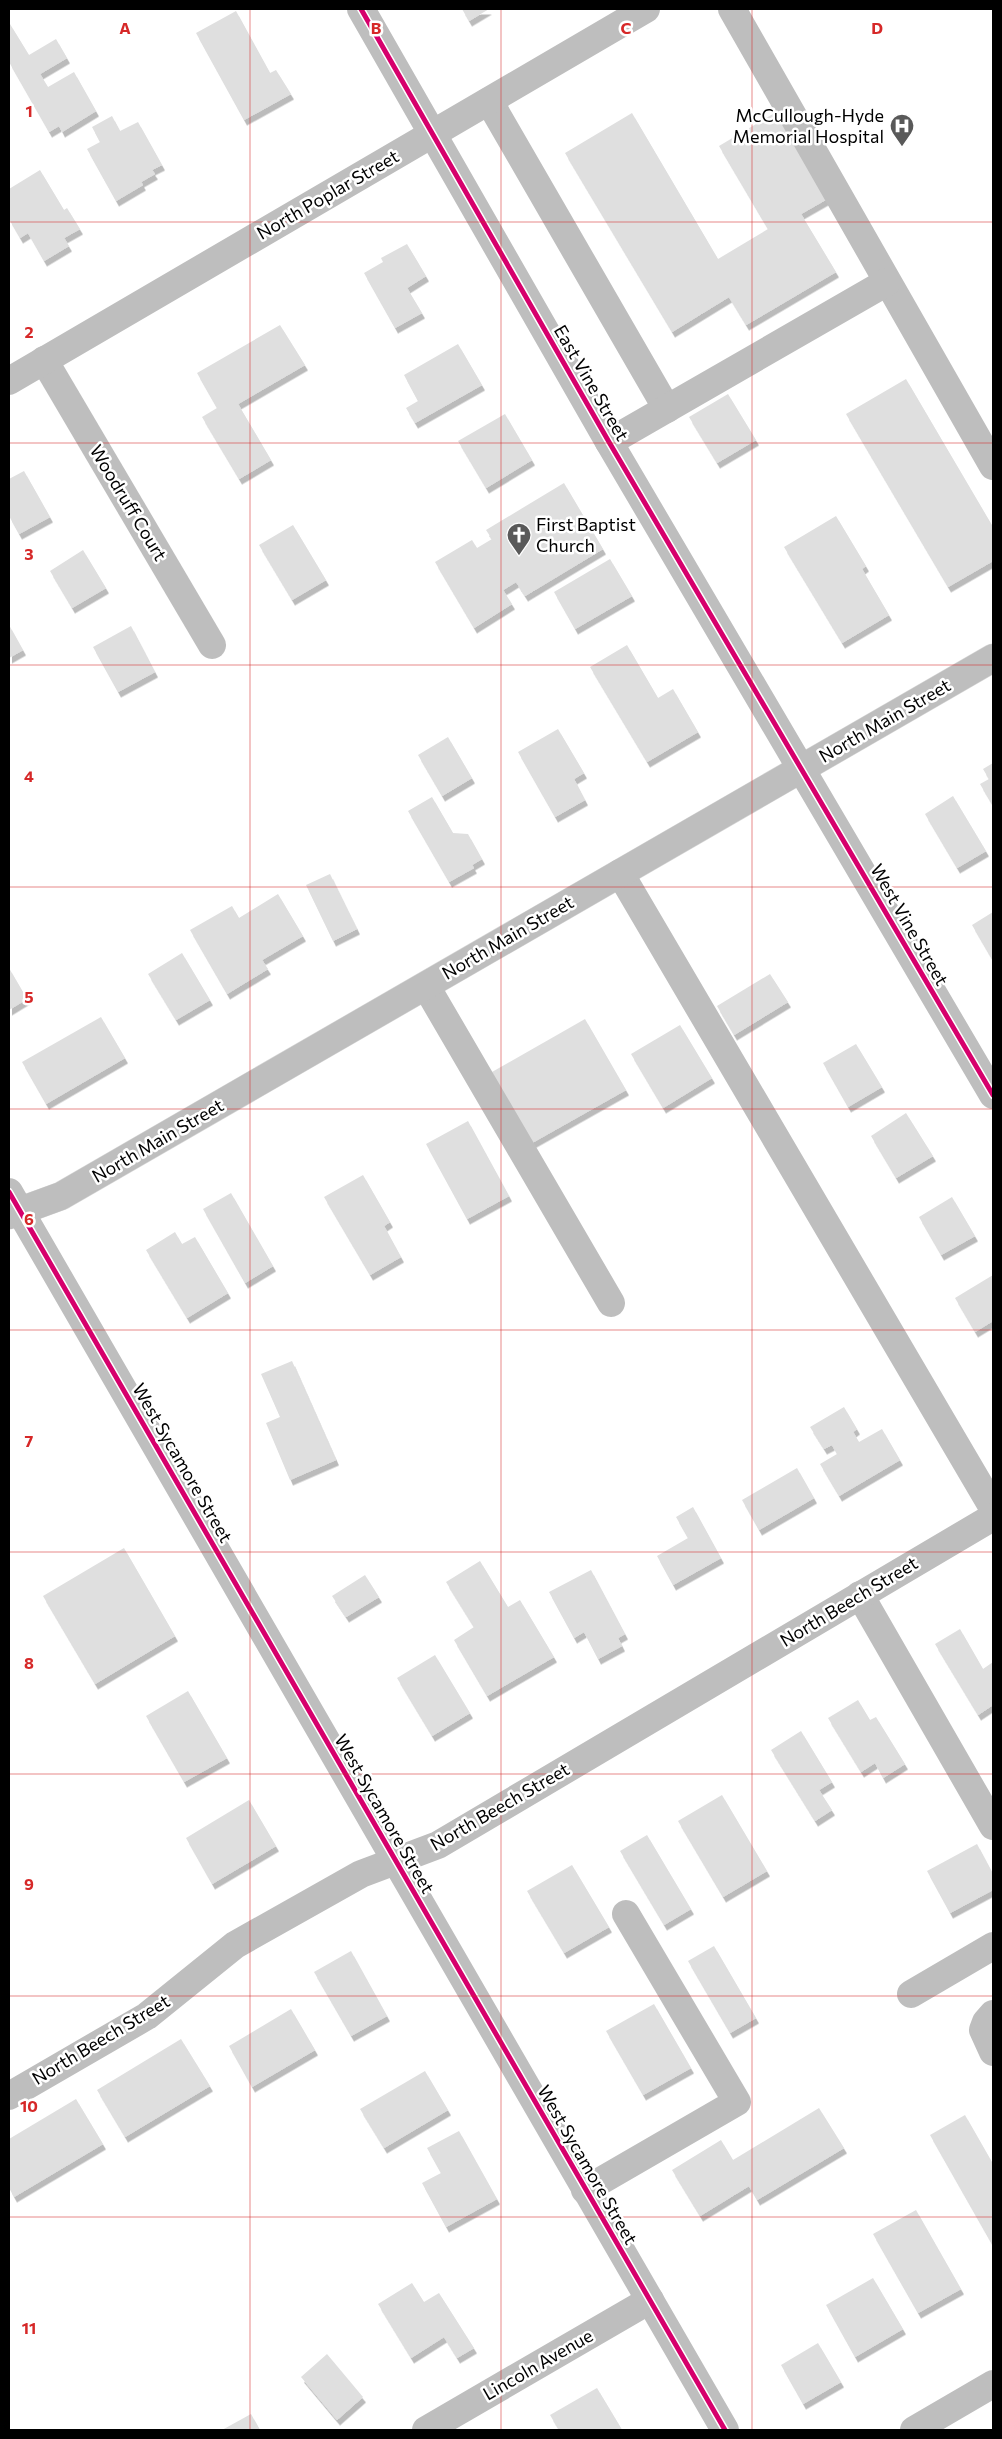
<svg xmlns="http://www.w3.org/2000/svg" width="1002" height="2439" font-family="Commissioner,sans-serif">
  <defs>
    <filter id="shadow"><feDropShadow dx="3" dy="5.5" stdDeviation="0" flood-color="#0004"/></filter>
  </defs>
  <rect width="100%" height="100%" fill="#fff"/>
  <g fill="#dfdfdf" filter="url(#shadow)">
    <path d="M462,9H489L469,21Z"/>
    <path d="M236,11L270,73L276,70L291,94L244,120L196,33Z"/>
    <path d="M10,24L29,55L56,39L67,58L40,74L48,87L74,72L96,111L62,132L59,126L49,132L9,62Z"/>
    <path d="M778,111L829,198L801,214L836,272L746,325L729,297L672,332L565,153L632,113L718,259L768,229L719,146Z"/>
    <path d="M112,116L120,131L138,122L162,165L152,170L155,174L141,182L143,185L116,201L87,149L100,142L92,127Z"/>
    <path d="M40,170L64,210L67,208L80,229L64,238L69,246L44,261L28,233L20,238L9,219V189Z"/>
    <path d="M407,244L426,276L407,288L422,313L395,328L364,273L383,262L381,258Z"/>
    <path d="M280,325L305,365L238,404L271,460L239,479L202,417L217,408L197,373Z"/>
    <path d="M458,344L482,385L415,423L406,408L418,401L404,375Z"/>
    <path d="M906,379L993,527V561L948,587L846,414Z"/>
    <path d="M728,394L756,440L717,463L689,417Z"/>
    <path d="M505,414L532,460L486,488L458,441Z"/>
    <path d="M24,471L50,517L19,534L9,516V479Z"/>
    <path d="M564,483L603,549L525,596L516,582L503,590L512,604L474,628L435,562L472,540L477,548L492,539L486,530Z"/>
    <path d="M836,516L866,566L862,569L889,615L842,643L784,547Z"/>
    <path d="M293,525L326,580L292,600L259,545Z"/>
    <path d="M83,550L106,588L72,608L50,571Z"/>
    <path d="M610,559L632,596L575,629L554,592Z"/>
    <path d="M9,625L23,650L9,658Z"/>
    <path d="M131,626L155,672L118,692L93,647Z"/>
    <path d="M627,645L658,698L673,689L698,732L647,762L590,667Z"/>
    <path d="M558,729L584,773L574,779L585,800L555,817L518,752Z"/>
    <path d="M448,737L472,778L442,796L418,755Z"/>
    <path d="M993,763V806L980,784L989,779L983,769Z"/>
    <path d="M953,796L986,851L957,868L925,814Z"/>
    <path d="M432,797L453,833L468,834L482,859L472,865L474,868L449,882L408,811Z"/>
    <path d="M330,874L357,929L333,941L306,885Z"/>
    <path d="M278,894L303,936L262,960L268,969L227,994L190,930L232,906L239,918Z"/>
    <path d="M993,912V961L972,925Z"/>
    <path d="M182,953L210,1000L176,1020L148,974Z"/>
    <path d="M9,968L27,999L9,1010Z"/>
    <path d="M770,974L788,1002L734,1035L717,1006Z"/>
    <path d="M101,1017L125,1058L46,1104L22,1062Z"/>
    <path d="M585,1019L626,1090L532,1143L492,1072Z"/>
    <path d="M680,1025L712,1078L663,1108L631,1054Z"/>
    <path d="M856,1044L882,1087L848,1107L823,1063Z"/>
    <path d="M906,1113L933,1156L896,1178L871,1136Z"/>
    <path d="M468,1121L509,1196L467,1219L426,1144Z"/>
    <path d="M363,1175L390,1222L384,1226L401,1257L370,1275L324,1197Z"/>
    <path d="M231,1193L273,1266L245,1283L203,1209Z"/>
    <path d="M952,1197L975,1236L941,1255L919,1217Z"/>
    <path d="M175,1232L182,1244L195,1237L228,1293L187,1318L146,1250Z"/>
    <path d="M993,1275V1321L975,1332L955,1298Z"/>
    <path d="M292,1361L336,1460L290,1480L266,1423L280,1417L261,1374Z"/>
    <path d="M844,1407L857,1429L853,1432L859,1442L882,1429L900,1460L839,1496L820,1464L837,1454L832,1445L824,1449L810,1427Z"/>
    <path d="M797,1468L814,1498L759,1530L742,1500Z"/>
    <path d="M693,1507L721,1558L673,1585L657,1556L688,1538L676,1517Z"/>
    <path d="M124,1548L175,1636L95,1684L43,1596Z"/>
    <path d="M480,1561L508,1607L520,1600L554,1657L487,1696L454,1640L474,1627L446,1582Z"/>
    <path d="M591,1570L625,1634L618,1638L622,1646L598,1659L584,1632L574,1638L549,1592Z"/>
    <path d="M365,1575L379,1597L346,1617L332,1596Z"/>
    <path d="M960,1629L983,1669L993,1662V1705L978,1715L935,1644Z"/>
    <path d="M435,1655L470,1713L432,1736L397,1678Z"/>
    <path d="M188,1691L227,1758L184,1782L146,1716Z"/>
    <path d="M858,1700L870,1720L876,1717L905,1764L883,1778L875,1763L861,1772L828,1718Z"/>
    <path d="M801,1731L832,1782L819,1790L832,1810L815,1821L771,1750Z"/>
    <path d="M722,1795L767,1871L723,1897L678,1821Z"/>
    <path d="M249,1800L276,1846L212,1884L186,1838Z"/>
    <path d="M647,1835L691,1909L664,1925L620,1851Z"/>
    <path d="M977,1844L993,1874V1890L950,1913L927,1871Z"/>
    <path d="M572,1865L609,1927L564,1953L527,1891Z"/>
    <path d="M714,1946L756,2018L730,2033L688,1961Z"/>
    <path d="M351,1951L387,2016L351,2036L314,1972Z"/>
    <path d="M654,2004L691,2068L643,2095L606,2031Z"/>
    <path d="M291,2009L315,2050L252,2087L229,2046Z"/>
    <path d="M181,2039L210,2086L125,2137L97,2090Z"/>
    <path d="M425,2071L448,2110L384,2148L360,2109Z"/>
    <path d="M76,2099L103,2144L14,2197L9,2188V2139Z"/>
    <path d="M819,2108L844,2148L757,2200L749,2186L700,2216L672,2170L721,2140L733,2160Z"/>
    <path d="M965,2115L993,2164V2246L930,2135Z"/>
    <path d="M459,2131L497,2199L446,2227L422,2183L441,2173L427,2148Z"/>
    <path d="M916,2210L961,2289L918,2313L873,2234Z"/>
    <path d="M873,2278L903,2329L855,2357L826,2305Z"/>
    <path d="M412,2283L424,2302L439,2293L474,2348L457,2358L444,2337L411,2358L378,2304Z"/>
    <path d="M818,2343L841,2382L803,2404L781,2365Z"/>
    <path d="M327,2354L363,2397L337,2420L301,2377Z"/>
    <path d="M597,2388L621,2428L617,2430H559L550,2415Z"/>
    <path d="M251,2414L260,2430H222Z"/>
  </g>
  <g fill="none" stroke-linecap="round" stroke-linejoin="round">
    <defs>
      <path id="major" d="M9,1215L61,1196L993,658"/>
    </defs>
    <use href="#major" stroke="#dbdbdb" stroke-width="29"/>
    <g stroke="#bebebe" stroke-width="28">
      <path d="M361,9L609,442L993,1095"/>
      <path d="M732,9L993,466"/>
      <path d="M489,101L667,409"/>
      <path d="M44,360L212,645"/>
      <path d="M9,381L646,9"/>
      <path d="M609,442L887,282"/>
      <path d="M620,873L993,1508"/>
      <path d="M426,986L611,1303"/>
      <path d="M9,1192L725,2430"/>
      <path d="M860,1595L993,1826"/>
      <path d="M911,1994L993,1946"/>
      <path d="M993,2014L986,2022L983,2030L993,2052"/>
      <path d="M9,2096L147,2016L235,1945L361,1874L438,1845L993,1517"/>
      <path d="M585,2190L737,2102L626,1914"/>
      <path d="M426,2430L650,2300"/>
      <path d="M914,2430L993,2384"/>
    </g>
    <use href="#major" stroke="#bebebe" stroke-width="28"/>
    <defs>
      <g id="cycleway">
        <path d="M361,9L609,442L993,1095"/>
        <path d="M9,1192L725,2430"/>
      </g>
    </defs>
    <use href="#cycleway" stroke="#fff" stroke-width="8"/>
    <use href="#cycleway" stroke="#d6006c" stroke-width="5"/>
  </g>
  <path fill="none" stroke="#d62828" stroke-width="1" stroke-opacity="0.55" d="M250,9V2430M501,9V2430M752,9V2430M9,222H993M9,443H993M9,665H993M9,887H993M9,1109H993M9,1330H993M9,1552H993M9,1774H993M9,1996H993M9,2217H993"/>
  <defs>
    <symbol id="hospital-pin" viewBox="-11 -11 22 30"><path d="M0 17L-7.5 6A9.5 9.5 0 1 1 7.5 6Z" fill="#595959" stroke="#fff"/><path d="M-5-5h3v3.5h4V-5h3V5h-3V1.5h-4V5h-3Z" fill="#fff"/></symbol>
    <symbol id="church-pin" viewBox="-11 -11 22 30"><path d="M0 17L-7.5 6A9.5 9.5 0 1 1 7.5 6Z" fill="#595959" stroke="#fff"/><path d="M-1.2-6h2.4v3.5h3.3v2.4h-3.3V6h-2.4V-.1h-3.3v-2.4h3.3Z" fill="#fff"/></symbol>
  </defs>
  <g fill-rule="evenodd">
    <use href="#hospital-pin" x="888" y="112" width="28" height="38"/>
    <use href="#church-pin" x="505" y="521" width="28" height="38"/>
  </g>
  <g text-anchor="middle" stroke-width="5" stroke-linejoin="round" paint-order="stroke">
    <g font-size="18" fill="#000" stroke="#fff" text-anchor="end">
      <text x="884" y="122">McCullough-Hyde<tspan x="884" dy="21">Memorial Hospital</tspan></text>
      <text x="536" y="531" text-anchor="start">First Baptist<tspan x="536" dy="21">Church</tspan></text>
    </g>
    <g font-size="18" fill="#000" stroke="#fff">
      <text transform="translate(328 195) rotate(-30)" y="6">North Poplar Street</text>
      <text transform="translate(591 383) rotate(60)" y="6">East Vine Street</text>
      <text transform="translate(128 503) rotate(59)" y="6">Woodruff Court</text>
      <text transform="translate(885 721) rotate(-30)" y="6">North Main Street</text>
      <text transform="translate(909 925) rotate(60)" y="6">West Vine Street</text>
      <text transform="translate(508 938) rotate(-30)" y="6">North Main Street</text>
      <text transform="translate(158 1141) rotate(-30)" y="6">North Main Street</text>
      <text transform="translate(182 1463) rotate(60)" y="6">West Sycamore Street</text>
      <text transform="translate(849 1602) rotate(-31)" y="6">North Beech Street</text>
      <text transform="translate(500 1807) rotate(-30)" y="6">North Beech Street</text>
      <text transform="translate(384 1814) rotate(60)" y="6">West Sycamore Street</text>
      <text transform="translate(101 2040) rotate(-31)" y="6">North Beech Street</text>
      <text transform="translate(587 2165) rotate(60)" y="6">West Sycamore Street</text>
      <text transform="translate(538 2365) rotate(-30)" y="6">Lincoln Avenue</text>
    </g>
  </g>
  <g font-size="16" text-anchor="middle" font-weight="bold" fill="#d62828" stroke="#fff" stroke-width="5" stroke-linejoin="round" paint-order="stroke">
    <text x="125" y="34">A</text>
    <text x="376" y="34">B</text>
    <text x="626" y="34">C</text>
    <text x="877" y="34">D</text>
    <text x="29" y="117">1</text>
    <text x="29" y="338">2</text>
    <text x="29" y="560">3</text>
    <text x="29" y="782">4</text>
    <text x="29" y="1003">5</text>
    <text x="29" y="1225">6</text>
    <text x="29" y="1447">7</text>
    <text x="29" y="1669">8</text>
    <text x="29" y="1890">9</text>
    <text x="29" y="2112">10</text>
    <text x="29" y="2334">11</text>
  </g>
  <rect width="1002" height="2439" fill="none" stroke="#000000" stroke-width="20"/>
</svg>
